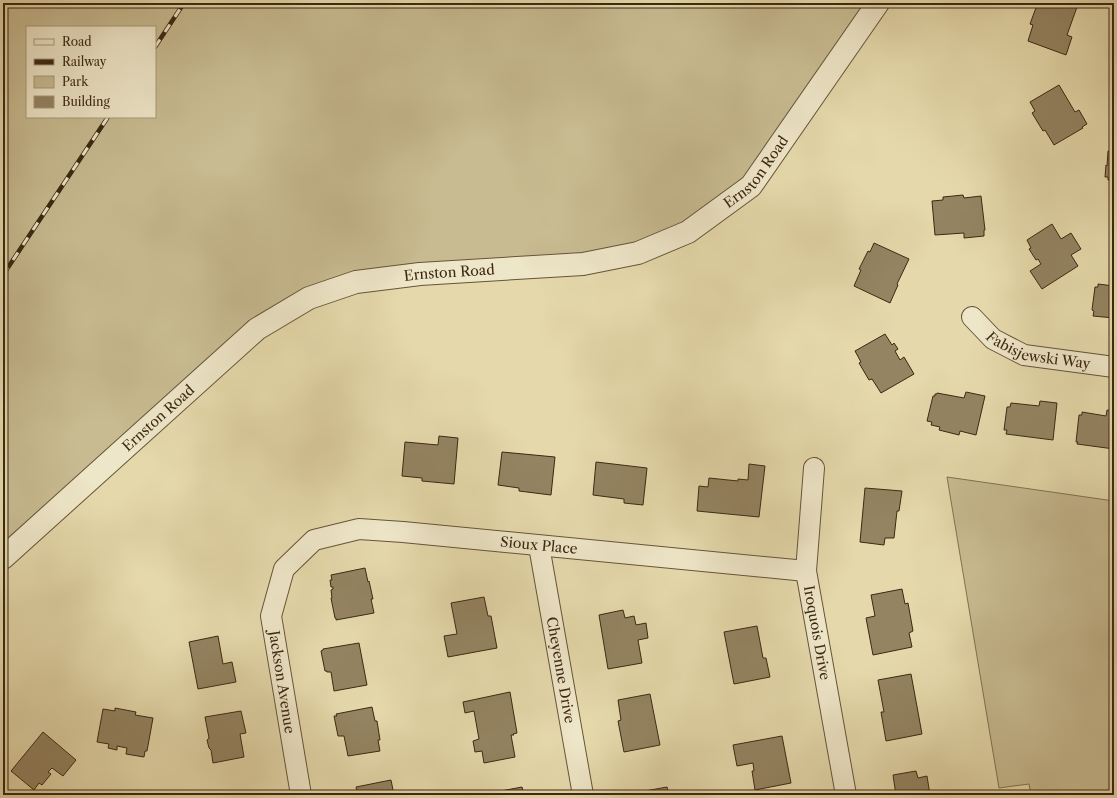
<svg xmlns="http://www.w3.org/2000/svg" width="1117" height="798" font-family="'Libre Caslon Text',serif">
  <rect width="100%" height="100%" fill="#e5d9ab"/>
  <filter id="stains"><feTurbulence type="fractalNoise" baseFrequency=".005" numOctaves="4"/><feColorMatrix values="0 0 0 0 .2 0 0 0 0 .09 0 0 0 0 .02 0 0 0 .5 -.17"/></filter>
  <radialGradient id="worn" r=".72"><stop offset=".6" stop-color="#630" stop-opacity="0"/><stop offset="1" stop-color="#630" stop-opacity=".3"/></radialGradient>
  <g fill="#c8bb91" stroke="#827252" fill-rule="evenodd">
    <path d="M3,3H878L751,186L638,253L309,298L3,558ZM27,27H155V117H27Z"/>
    <path d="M947,477L1114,501V795H1031L1029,784L999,788Z"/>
  </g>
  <g fill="#948462" stroke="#3c2813">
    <path d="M1042,3H1065L1077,7L1067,35L1072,37L1066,55L1028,41L1033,25L1030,24L1037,5L1041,7Z"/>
    <path d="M1059,85L1075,112L1079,110L1087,124L1082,127L1083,128L1054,145L1045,130L1043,131L1032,113L1035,111L1030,102Z"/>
    <path d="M1111,140H1114V181L1108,180V177H1105L1106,165L1107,166L1108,151H1110Z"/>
    <path d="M963,195L964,198L981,196L985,230H984V236L964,238V233L935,235L932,201L943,200V197Z"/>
    <path d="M1052,224L1061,239L1071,233L1081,249L1071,255L1078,266L1042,289L1030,271L1041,264L1038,259L1036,260L1029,249L1031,248L1027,240Z"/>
    <path d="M874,243L909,259L897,284L898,285L890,303L854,286L861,270L859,269L868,251L870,252Z"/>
    <path d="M1098,284L1114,286V318L1093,316L1094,311L1092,310L1095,287H1098Z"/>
    <path d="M885,334L892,345L894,343L898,349L895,351L900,360L904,357L914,374L881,393L872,379L869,380L859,363L861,362L855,351Z"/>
    <path d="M966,392L985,396L976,435L960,431L959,435L939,430L940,427L931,425L932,422L927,421L933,396H935V394H937V393L964,398Z"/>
    <path d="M1040,401L1057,403L1053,440L1006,434L1007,430H1004L1007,407H1010L1011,403L1039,406Z"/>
    <path d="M1107,410L1114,411V449L1077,444L1078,442H1076L1079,415H1082V412L1106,416Z"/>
    <path d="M439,436L458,438L454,484L422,481V478L402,476L405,442L438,445Z"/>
    <path d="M502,452L555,457L551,495L519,491V488L498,485Z"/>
    <path d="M596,462L647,468L643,505L624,503V499L593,495Z"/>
    <path d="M749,464L765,466L759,517L697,511L699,486L708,487L709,478L738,481V479L748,480Z"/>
    <path d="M865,488L902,491L899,511H897L894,538H885L884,545L860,542Z"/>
    <path d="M365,568L368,582L369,581L373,599H371L374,613L336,620V618H335L331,598H332L331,590L333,589V587H331L330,580H332L331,575Z"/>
    <path d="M902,589L905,604L908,603L913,631L909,633L912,647L873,655L866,618L875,616L871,595Z"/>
    <path d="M484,597L488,616H491L497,648L448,657L444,636L457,634L451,603Z"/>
    <path d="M623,610L625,618L634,616L636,625L646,623L648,638L638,640L642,663L608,669L599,615Z"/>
    <path d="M757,626L763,658H766L770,677L734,684L724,632Z"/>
    <path d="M218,636L223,664L232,662L236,682L198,689L189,642Z"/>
    <path d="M359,643L367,685L334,691L331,672H327V671H325L321,651L323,650V649Z"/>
    <path d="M911,674L922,734L886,741L881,712H884L878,680Z"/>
    <path d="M510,692L517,733L513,734L514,735H511L515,757L484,763L482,751L475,752L473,741L479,739L474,711L465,713L463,702Z"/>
    <path d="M650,694L660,745L624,752L618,721L621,720L618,700Z"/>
    <path d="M372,707L375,721H377L380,740H378L380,751L348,756L344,736H338L334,716H337L336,714Z"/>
    <path d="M115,708L136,712L135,715L153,718L147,751H145L144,757L126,754L127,748L117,746V750L108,748L109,744L97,742L103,709L115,711Z"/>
    <path d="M241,711L246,733L240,734L244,757L213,763L211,750L209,748L207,740L209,738L205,717Z"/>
    <path d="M43,732L76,760L63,776L52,768L48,772L51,774L42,785L39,783L34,790L11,771Z"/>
    <path d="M782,736L791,783L755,790L752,771H754L753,763L737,766L733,745Z"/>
    <path d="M916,771L918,778L927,776L930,795H896L893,775Z"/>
    <path d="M391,780L394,795H358L356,787Z"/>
    <path d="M522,787L524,795H490V793Z"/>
    <path d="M667,787L669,795H635L634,793Z"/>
  </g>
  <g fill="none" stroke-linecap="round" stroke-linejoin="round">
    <defs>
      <g id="minor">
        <path id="s1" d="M972,317L993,339L1024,355L1114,367"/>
        <path id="s2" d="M814,468L806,571L846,795"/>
        <path id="s3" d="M539,546L583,795"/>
        <path id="s4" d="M301,795L271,616L284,569L314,540L359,529L403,532L806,571"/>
      </g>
      <g id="tertiary">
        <path id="s5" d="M3,558L257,329L309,298L356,282L420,274L583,264L638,253L688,232L751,186L878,3"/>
      </g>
    </defs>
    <use href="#minor" stroke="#665439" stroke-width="22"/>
    <use href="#tertiary" stroke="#665439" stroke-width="24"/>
    <use href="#minor" stroke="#eee6c8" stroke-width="20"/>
    <use href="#tertiary" stroke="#eee6c8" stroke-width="22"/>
    <defs>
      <g id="rail">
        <path d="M155,47L184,3"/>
        <path d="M3,275L108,117"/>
      </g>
    </defs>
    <use href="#rail" stroke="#3c2813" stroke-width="4.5"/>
    <use href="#rail" stroke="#eee6c8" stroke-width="3" stroke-dasharray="9" stroke-linecap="butt"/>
  </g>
  <g text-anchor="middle" stroke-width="3" stroke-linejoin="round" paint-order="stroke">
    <g font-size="14" fill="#3c2813" stroke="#eee6c8">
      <text dy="5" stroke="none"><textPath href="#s5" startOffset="882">Ernston Road</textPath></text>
      <text dy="5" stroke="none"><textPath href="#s5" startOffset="546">Ernston Road</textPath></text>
      <text dy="5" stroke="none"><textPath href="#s1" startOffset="78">Fabisjewski Way</textPath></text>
      <text dy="5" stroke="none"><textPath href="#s5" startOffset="209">Ernston Road</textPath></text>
      <text dy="5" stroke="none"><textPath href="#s4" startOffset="499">Sioux Place</textPath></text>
      <text dy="5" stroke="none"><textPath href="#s2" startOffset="166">Iroquois Drive</textPath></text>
      <text dy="5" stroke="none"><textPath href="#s3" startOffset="126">Cheyenne Drive</textPath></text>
      <text transform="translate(282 682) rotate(81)" y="5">Jackson Avenue</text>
    </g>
  </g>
  <rect width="1117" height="798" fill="none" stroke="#e5d9ab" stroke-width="16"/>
  <rect x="4" y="4" width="1109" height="790" fill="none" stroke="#3c2813" stroke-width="2"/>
  <rect x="8" y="8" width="1101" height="782" fill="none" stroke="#3c2813"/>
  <rect x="26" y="26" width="130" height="92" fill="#eee6c8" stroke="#a79a80"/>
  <rect x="34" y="39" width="20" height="6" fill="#eee6c8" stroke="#a79a80"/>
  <text x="62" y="46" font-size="12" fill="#3c2813">Road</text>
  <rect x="34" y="59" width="20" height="6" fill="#3c2813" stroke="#a79a80"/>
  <text x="62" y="66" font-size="12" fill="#3c2813">Railway</text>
  <rect x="34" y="76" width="20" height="12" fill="#c8bb91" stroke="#a79a80"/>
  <text x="62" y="86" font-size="12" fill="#3c2813">Park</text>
  <rect x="34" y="96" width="20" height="12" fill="#948462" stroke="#a79a80"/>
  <text x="62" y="106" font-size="12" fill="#3c2813">Building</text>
  <rect width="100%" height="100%" filter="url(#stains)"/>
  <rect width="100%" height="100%" fill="url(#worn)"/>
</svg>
